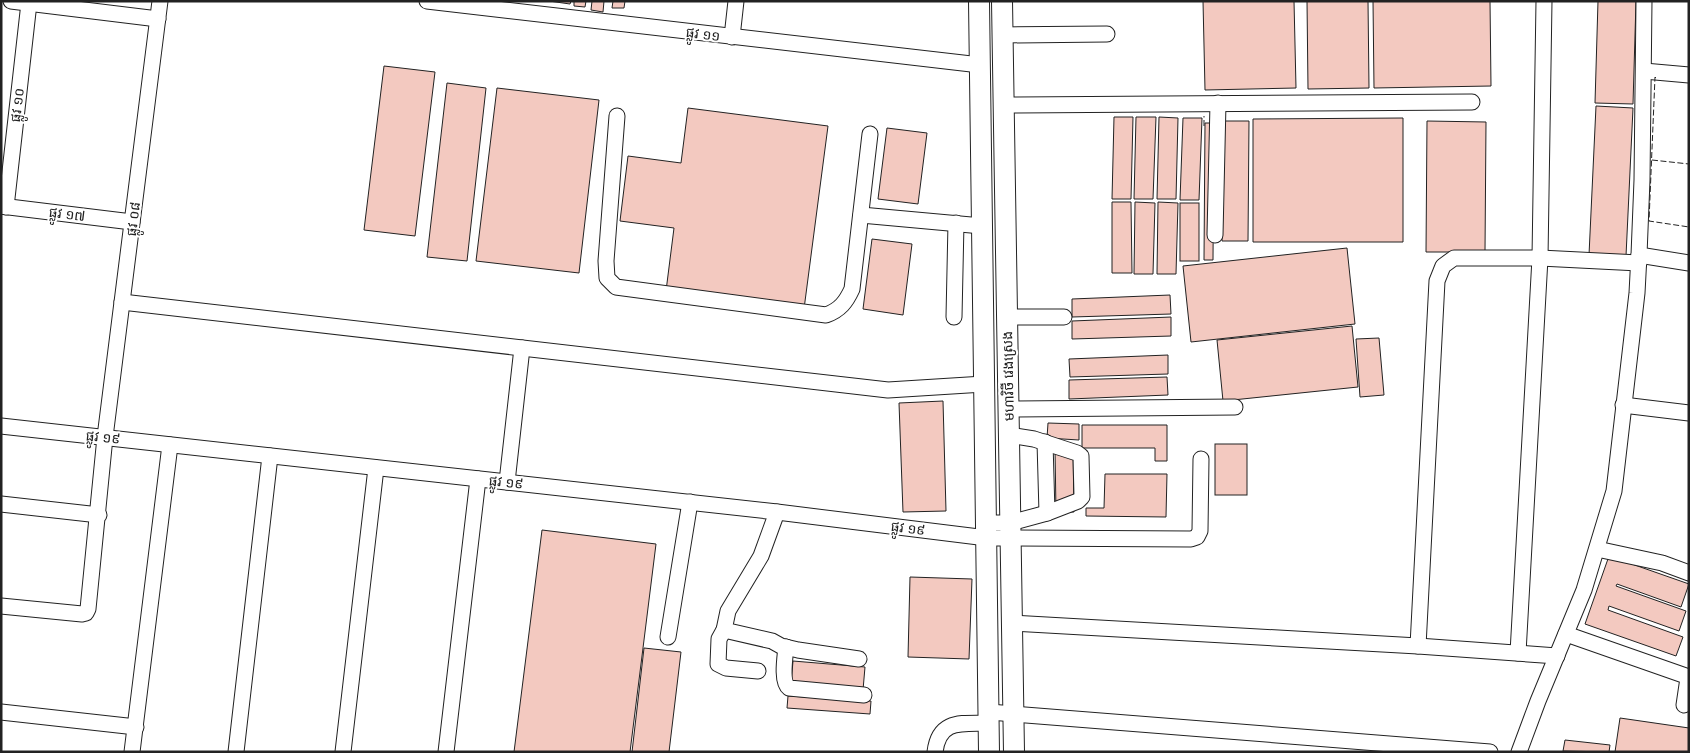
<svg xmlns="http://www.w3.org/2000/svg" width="1690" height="753" font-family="'Playfair Display','Noto Sans Khmer',serif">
  <rect width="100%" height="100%" fill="#fff"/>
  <g fill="#f3c9c0" stroke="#222">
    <path d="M549,1H571L570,4Z"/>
    <path d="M574,1H586L585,7L574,6Z"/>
    <path d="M592,1H604L603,12L591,10Z"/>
    <path d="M613,1H625L624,8H612Z"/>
    <path d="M1203,1H1294L1296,88L1205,90Z"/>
    <path d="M1307,1H1368L1369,88L1308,89Z"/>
    <path d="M1373,1H1490L1491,86L1374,88Z"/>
    <path d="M1598,1H1636L1633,104L1595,103Z"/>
    <path d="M384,66L435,72L415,236L364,230Z"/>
    <path d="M447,83L486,88L467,261L427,257Z"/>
    <path d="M497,88L599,100L579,273L476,261Z"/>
    <path d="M1596,106L1633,108L1626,256L1589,255Z"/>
    <path d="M688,108L828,126L804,309L666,291L674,228L620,221L628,156L681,163Z"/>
    <path d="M1114,117H1133L1131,199H1112Z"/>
    <path d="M1136,117H1156L1153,199H1134Z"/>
    <path d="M1159,117L1178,118L1176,199H1157Z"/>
    <path d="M1183,118H1202L1199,200H1180Z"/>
    <path d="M1403,118V242H1253V119Z"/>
    <path d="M1224,121H1249L1248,241H1222Z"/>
    <path d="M1427,121L1486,122L1485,252H1426Z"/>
    <path d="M1205,123H1214L1213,260H1204Z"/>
    <path d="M887,128L927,133L918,204L878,199Z"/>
    <path d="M1112,202H1131L1132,273H1112Z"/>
    <path d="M1135,202L1155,203L1153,274H1134Z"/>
    <path d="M1158,202L1178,203L1176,274H1157Z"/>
    <rect x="1180" y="203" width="19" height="58"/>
    <path d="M872,239L912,244L903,315L863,309Z"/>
    <path d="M1347,248L1355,324L1191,342L1183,266Z"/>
    <path d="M1170,295L1171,314L1072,317V299Z"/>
    <path d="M1171,317V336L1072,339V321Z"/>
    <path d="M1352,326L1358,387L1223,401L1217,340Z"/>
    <path d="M1379,338L1384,395L1360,397L1356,339Z"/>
    <path d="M1168,355V374L1070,377L1069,359Z"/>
    <path d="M1167,377L1168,395L1069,399V380Z"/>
    <path d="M943,401L946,511L903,512L899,403Z"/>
    <path d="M1048,423L1079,424V440L1047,438Z"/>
    <path d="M1082,425H1167V461H1155V448H1082Z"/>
    <rect x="1215" y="444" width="32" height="51"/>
    <path d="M1055,449H1073L1074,512H1056Z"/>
    <path d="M1105,474H1167L1166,517L1086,516V508H1104Z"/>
    <path d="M542,530L656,544L630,752H514Z"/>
    <path d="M1609,556L1689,584L1681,607L1617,584L1616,586L1686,611L1679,631L1609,606L1608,610L1683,637L1676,656L1585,624Z"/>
    <path d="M910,577L972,579L969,659L908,657Z"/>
    <path d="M644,648L681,652L669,752H632Z"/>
    <path d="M793,661L865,667L863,690L791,684Z"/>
    <path d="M788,696L871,701L870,714L787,708Z"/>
    <path d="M1620,718L1689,728V752H1615Z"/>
    <path d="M1565,740L1610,745L1609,752L1563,751Z"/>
  </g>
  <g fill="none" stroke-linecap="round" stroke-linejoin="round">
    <defs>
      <g id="minor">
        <path d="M11,1L158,19"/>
        <path d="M427,1L980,65"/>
        <path d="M1003,35L1107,34"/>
        <path d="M732,37L736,1"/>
        <path d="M1644,71L1689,75"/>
        <path d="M1004,105L1472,102"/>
        <path d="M617,116L606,261L607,278L616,287L826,315C840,310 846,302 852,289L870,134"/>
        <path d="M1,206L132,222"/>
        <path d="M6,207L29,3"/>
        <path d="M861,215L982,226"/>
        <path d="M1215,235L1218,103"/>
        <path d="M1639,255L1689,263"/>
        <path d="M122,302L888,390L984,384"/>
        <path d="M954,317L956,223"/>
        <path d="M1007,317H1064"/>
        <path d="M1623,405L1689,413"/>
        <path d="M1009,409L1235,407"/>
        <path d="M1,426L777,512L987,538H1010L1191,539L1197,537L1200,531L1201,459"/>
        <path d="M1045,442L1047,513"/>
        <path d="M507,482L522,348"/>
        <path d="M1,504L99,515"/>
        <path d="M777,512L761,556L728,611L724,630L772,641L781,646L798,650L859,659"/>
        <path d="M987,523H1010L1047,513L1078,501L1082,497L1081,456L1077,453L1034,439L1009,435"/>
        <path d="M1597,549L1662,563L1689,573"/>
        <path d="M1,606L82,614L86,613L88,609L105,437L160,1"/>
        <path d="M1012,623L1418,646L1557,656"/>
        <path d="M724,630L719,639L718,664L726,668L758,671"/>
        <path d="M1566,634L1686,676L1688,678L1684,705"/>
        <path d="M668,637L690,502"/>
        <path d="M1418,646L1437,281L1443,266L1454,258H1540L1639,263"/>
        <path d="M786,647C785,657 781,682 789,688L864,695"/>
        <path d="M1518,653L1540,258L1544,1"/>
        <path d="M1,712L136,727"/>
        <path d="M989,712L1490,752"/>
        <path d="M132,752L170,445"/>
        <path d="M236,752L270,456"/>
        <path d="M343,752L376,468"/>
        <path d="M446,752L478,479"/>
        <path d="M935,752C939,718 963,724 989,723"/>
        <path d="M1519,752L1538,701L1584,590L1614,491L1637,293L1639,255L1642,180L1644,1"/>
      </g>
      <g id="major">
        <path d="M979,1L989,752"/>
        <path d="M1002,1L1014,752"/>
      </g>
    </defs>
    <use href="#minor" stroke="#222" stroke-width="17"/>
    <use href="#major" stroke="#222" stroke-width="22"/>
    <use href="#minor" stroke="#fff" stroke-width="15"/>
    <use href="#major" stroke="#fff" stroke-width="20"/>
    <g stroke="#222" stroke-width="1" stroke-dasharray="6 2.5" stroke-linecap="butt">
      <path d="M1656,78L1655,77L1649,221L1689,227"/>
      <path d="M1204,126V116"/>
      <path d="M1652,160L1689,164"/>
    </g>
  </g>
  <g text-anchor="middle" stroke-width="4" stroke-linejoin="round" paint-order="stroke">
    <g font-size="14" fill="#222" stroke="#fff">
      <text transform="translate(703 34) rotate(7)" y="5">ផ្លូវ ១១</text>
      <text transform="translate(17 105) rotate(-83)" y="5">ផ្លូវ ១០</text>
      <text transform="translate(67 214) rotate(7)" y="5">ផ្លូវ ១៧</text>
      <text transform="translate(133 219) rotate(-83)" y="5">ផ្លូវ ០៨</text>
      <text transform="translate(1008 376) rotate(-91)" y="5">មហាវិថី វេងស្រេង</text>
      <text transform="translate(103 437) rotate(6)" y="5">ផ្លូវ ១៩</text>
      <text transform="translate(506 482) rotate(6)" y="5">ផ្លូវ ១៩</text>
      <text transform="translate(908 528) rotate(7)" y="5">ផ្លូវ ១៩</text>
    </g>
  </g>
  <rect width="1690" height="753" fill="none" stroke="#222222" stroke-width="5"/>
</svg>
